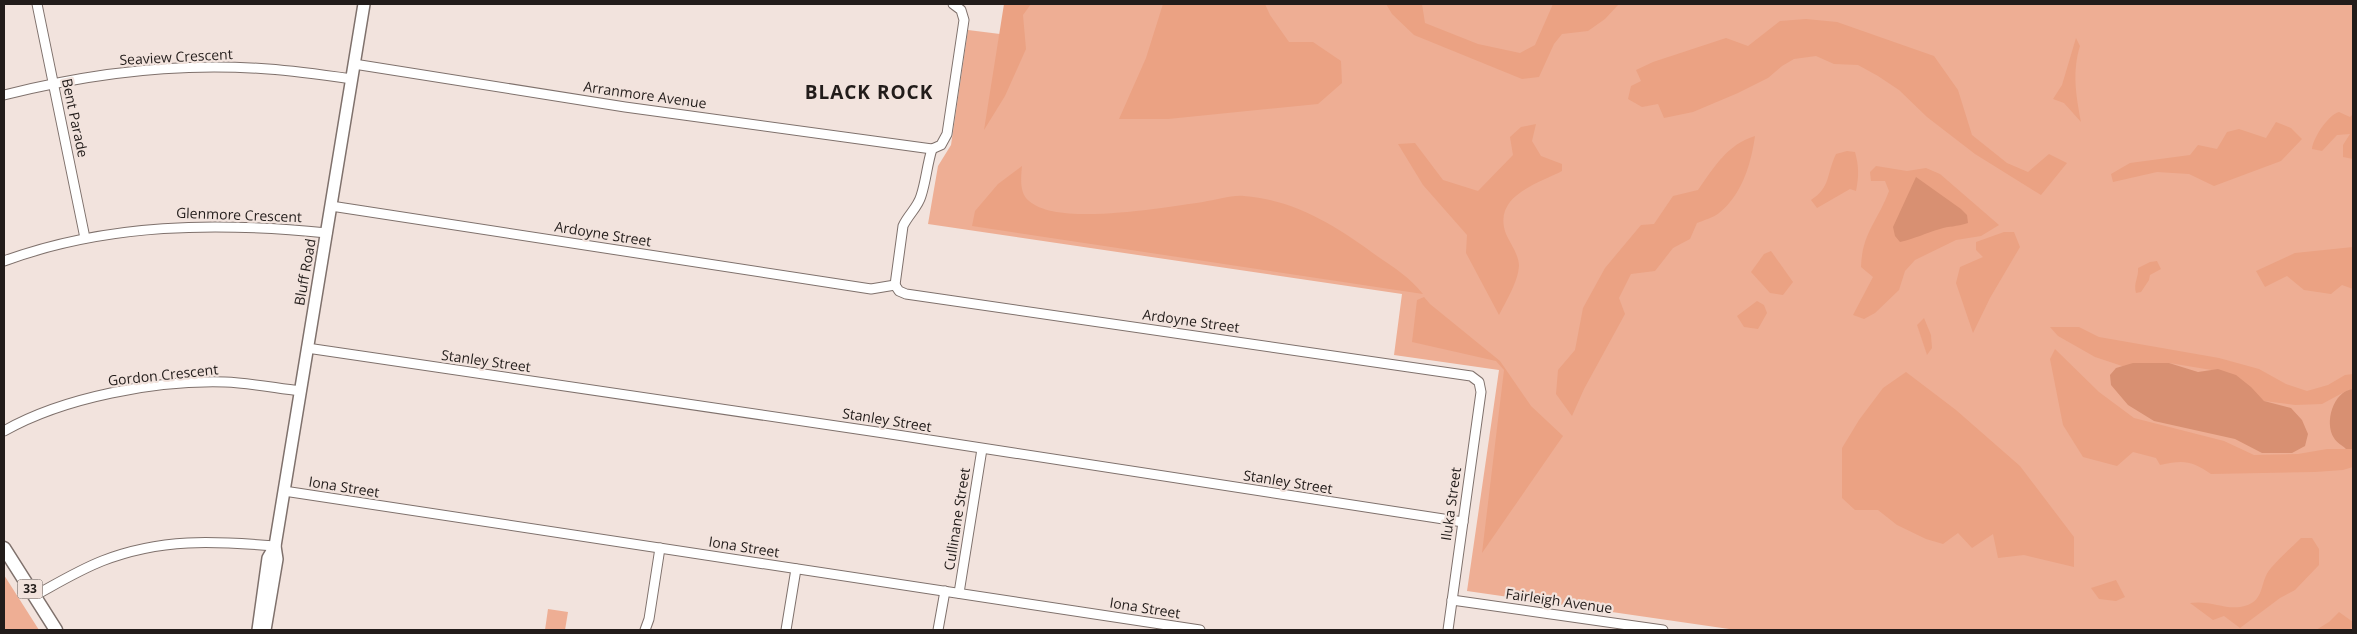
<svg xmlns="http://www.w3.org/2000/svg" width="2357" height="634" font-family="'Open Sans',sans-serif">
  <rect width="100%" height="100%" fill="#f2e3dd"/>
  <g fill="#eeae94">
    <path d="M1006,4H2353V630H1736L1467,591L1499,370L1394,355L1402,294L928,224L938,166L951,145L968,30L1000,34Z"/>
    <path d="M4,575L39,630H4Z"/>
    <path d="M548,609L568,612L565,630H545Z"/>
  </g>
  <g fill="#eba283">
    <path d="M1004,4H1031L1023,15L1026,49L1005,96L984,130Z"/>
    <path d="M1163,4H1265L1270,15L1289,42H1313L1341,61L1342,83L1318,104L1168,119H1119L1146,58Z"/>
    <path d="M1386,4H1422L1425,23L1478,44L1520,53L1535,45L1553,4H1619L1605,19L1588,31L1562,34L1554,44L1539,77L1522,79L1414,35L1392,14Z"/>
    <path d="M1806,19L1837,22L1934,56L1958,90L1972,135L2007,163L2028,172L2049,154L2067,163L2041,195L1975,154L1927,117L1899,90L1878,76L1858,65L1834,64L1816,56L1794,59L1782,66L1768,78L1738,93L1693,112L1664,118L1658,104L1642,107L1628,99L1631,86L1641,81L1636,70L1653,62L1726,38L1748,46L1780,21Z"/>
    <path d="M2076,38L2080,46C2072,72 2076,95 2081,122L2064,103L2053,99L2062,85Z"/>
    <path d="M2339,112L2350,117L2353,114V159L2343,157V145L2350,134L2337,135L2322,151L2312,149C2313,138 2328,115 2339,112Z"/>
    <path d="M2276,122L2291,128L2302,139L2281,161L2214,186L2189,174L2157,172L2113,182L2111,174L2130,163L2190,155L2198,145L2217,149L2227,132L2239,129L2266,138Z"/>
    <path d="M1536,124L1532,141L1541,156L1562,164V171C1537,184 1492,196 1506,234C1510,243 1519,255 1519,266C1518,282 1506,301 1499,315L1466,253L1467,235L1423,185L1398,144L1415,143L1443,180L1478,191L1513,155L1510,137L1521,127Z"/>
    <path d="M1755,136C1751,164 1742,195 1719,213C1713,218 1704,220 1697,223L1690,239L1673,248L1655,271L1631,274L1619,298L1625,314L1584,389L1572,416L1556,394L1558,370L1575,350L1583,308L1605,268L1641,225L1654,224L1673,196L1698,190C1714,167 1728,144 1755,136Z"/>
    <path d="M1847,151L1855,152C1859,167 1859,176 1856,191L1850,189L1817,208L1811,200C1831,187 1826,175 1836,154Z"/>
    <path d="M1022,166C1021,177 1019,193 1029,201C1058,227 1165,207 1203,202C1216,200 1231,195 1244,196C1295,200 1338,227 1377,256C1395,268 1410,278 1423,294L972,226L975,211L998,184Z"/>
    <path d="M1876,166L1907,171L1926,168L1940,174L1999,225L1981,236L1956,240L1915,260L1905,271L1899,290L1875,313L1864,319L1853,315L1873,277L1861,267C1862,233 1878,221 1889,191L1885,181H1871L1870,172Z"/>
    <path d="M2004,232H2014L2020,247L1990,298L1973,333L1956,283L1960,267L1983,257L1976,250V242Z"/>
    <path d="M2353,247V289L2342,285L2331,294L2304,290L2287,276L2265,287L2256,271L2295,253Z"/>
    <path d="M1771,251L1793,282L1783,295L1770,293L1751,272L1764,254Z"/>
    <path d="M2157,261L2161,269L2150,275L2149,280L2141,292L2136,293C2133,283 2139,277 2138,268L2150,262Z"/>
    <path d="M1424,297L1430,304L1500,361L1531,406L1563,436L1482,553L1504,370L1496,361L1412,342L1417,300Z"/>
    <path d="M1757,301L1764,305L1767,313L1758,329L1744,327L1737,316Z"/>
    <path d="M1924,318L1931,335L1932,348L1927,355L1917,325Z"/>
    <path d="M2050,327H2079L2099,337L2219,358L2259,369L2286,384L2307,391L2328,385L2345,375L2353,374V389L2348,390L2322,404L2295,405L2264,401L2230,373L2169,363L2122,366L2095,357L2058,336Z"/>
    <path d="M2055,349L2099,392L2134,418L2224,441L2254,455L2298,454L2327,449H2353V467L2343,470L2315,472L2211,474C2191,460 2183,460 2160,465L2156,458L2133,452L2117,466L2083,457L2063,425L2050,359Z"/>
    <path d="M1906,372L1956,410L2020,466L2074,537V567L2024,555L1998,558L1993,534L1972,548L1958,533L1943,544L1926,539L1897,525L1878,510H1855L1842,498V448L1859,420L1883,388Z"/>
    <path d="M2301,538H2312L2319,549V565L2295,590L2280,598L2240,628L2224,616L2213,620L2190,603C2209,600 2223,609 2240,607C2267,603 2258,582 2271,568C2280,557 2291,548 2301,538Z"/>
    <path d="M2116,580L2125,597L2116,601L2099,599L2091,588Z"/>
    <path d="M2339,612L2353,622L2351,630H2316L2329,622Z"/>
  </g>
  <g fill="#d89072">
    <path d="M1916,177L1961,209L1967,215L1968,223C1956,227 1949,226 1940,229C1926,233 1914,239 1900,242L1895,236L1893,227Z"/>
    <path d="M2133,363H2169L2198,372L2218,369L2236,375L2251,387L2264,401L2291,408L2302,420L2308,434L2305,446L2292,453H2262L2235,439L2154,421L2128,405L2111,385L2110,375L2116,368Z"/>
    <path d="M2353,389V449H2346C2343,446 2336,442 2334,438C2324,423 2333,391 2353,389Z"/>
  </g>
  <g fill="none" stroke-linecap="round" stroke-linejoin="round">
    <defs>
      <g id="minor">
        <path d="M37,4L85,238"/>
        <path d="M354,64L625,107L932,149L941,145L947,134L964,20L961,10L953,4"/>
        <path d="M4,95C90,73 179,62 268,69C296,71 324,75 352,79"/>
        <path d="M331,206L871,289L895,285"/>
        <path d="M4,261C108,223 217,222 327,233"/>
        <path d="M895,285L899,291L906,294L1471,376L1479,382L1481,392L1448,630"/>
        <path d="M895,285L903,226C908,215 918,207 921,196C926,181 927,165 932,149"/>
        <path d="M307,348L884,433L1463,522"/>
        <path d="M4,431C64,397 156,380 225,382C250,383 275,388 300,391"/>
        <path d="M284,491L1200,630"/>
        <path d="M959,593L982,449"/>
        <path d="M34,596C56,584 79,570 102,561C161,538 214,541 275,546"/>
        <path d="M1452,600L1663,630"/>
        <path d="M645,630L649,619L660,548"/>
        <path d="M786,630L796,569"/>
        <path d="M938,630L945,591"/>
      </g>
      <g id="secondary">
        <path d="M258,630L268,558L275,546"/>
        <path d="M265,630L277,559L275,546L364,4"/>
      </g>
      <path id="primary" d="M4,548L56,630"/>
    </defs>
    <use href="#minor" stroke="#7f716c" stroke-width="11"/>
    <use href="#secondary" stroke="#7f716c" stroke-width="14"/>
    <use href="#primary" stroke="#7f716c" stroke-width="15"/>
    <use href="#minor" stroke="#fff" stroke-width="9"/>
    <use href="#secondary" stroke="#fff" stroke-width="11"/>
    <use href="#primary" stroke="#fff" stroke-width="12"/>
  </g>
  <g text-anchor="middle" stroke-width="4.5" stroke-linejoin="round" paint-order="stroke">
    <rect fill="#f2e3dd" stroke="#605854" stroke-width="1" x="17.5" y="579.5" width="25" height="19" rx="4"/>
    <g font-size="12" font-weight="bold" fill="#221c1a">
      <text x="30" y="593">33</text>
    </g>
    <g font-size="14" fill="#221c1a" stroke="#f2e3dd">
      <text transform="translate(176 57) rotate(-3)" y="5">Seaview Crescent</text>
      <text transform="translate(645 95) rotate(8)" y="5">Arranmore Avenue</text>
      <text transform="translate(75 118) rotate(78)" y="5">Bent Parade</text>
      <text transform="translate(239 215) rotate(2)" y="5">Glenmore Crescent</text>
      <text transform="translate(603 234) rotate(9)" y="5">Ardoyne Street</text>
      <text transform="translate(305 272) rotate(-80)" y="5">Bluff Road</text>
      <text transform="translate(1191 321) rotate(8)" y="5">Ardoyne Street</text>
      <text transform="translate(486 361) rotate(8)" y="5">Stanley Street</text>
      <text transform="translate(163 375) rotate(-6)" y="5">Gordon Crescent</text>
      <text transform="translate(887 420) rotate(9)" y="5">Stanley Street</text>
      <text transform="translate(1288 482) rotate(9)" y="5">Stanley Street</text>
      <text transform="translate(344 487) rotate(9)" y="5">Iona Street</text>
      <text transform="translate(1451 504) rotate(-82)" y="5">Iluka Street</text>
      <text transform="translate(957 519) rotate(-81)" y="5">Cullinane Street</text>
      <text transform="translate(744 547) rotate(9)" y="5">Iona Street</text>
      <text transform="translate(1559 601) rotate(8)" y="5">Fairleigh Avenue</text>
      <text transform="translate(1145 608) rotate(9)" y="5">Iona Street</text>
    </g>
    <g font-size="19" font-weight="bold" letter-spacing="1" fill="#221c1a" stroke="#f2e3dd">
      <text x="869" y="99">BLACK ROCK</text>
    </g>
  </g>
  <rect width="2357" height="634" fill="none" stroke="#221c1a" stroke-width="10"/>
</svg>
